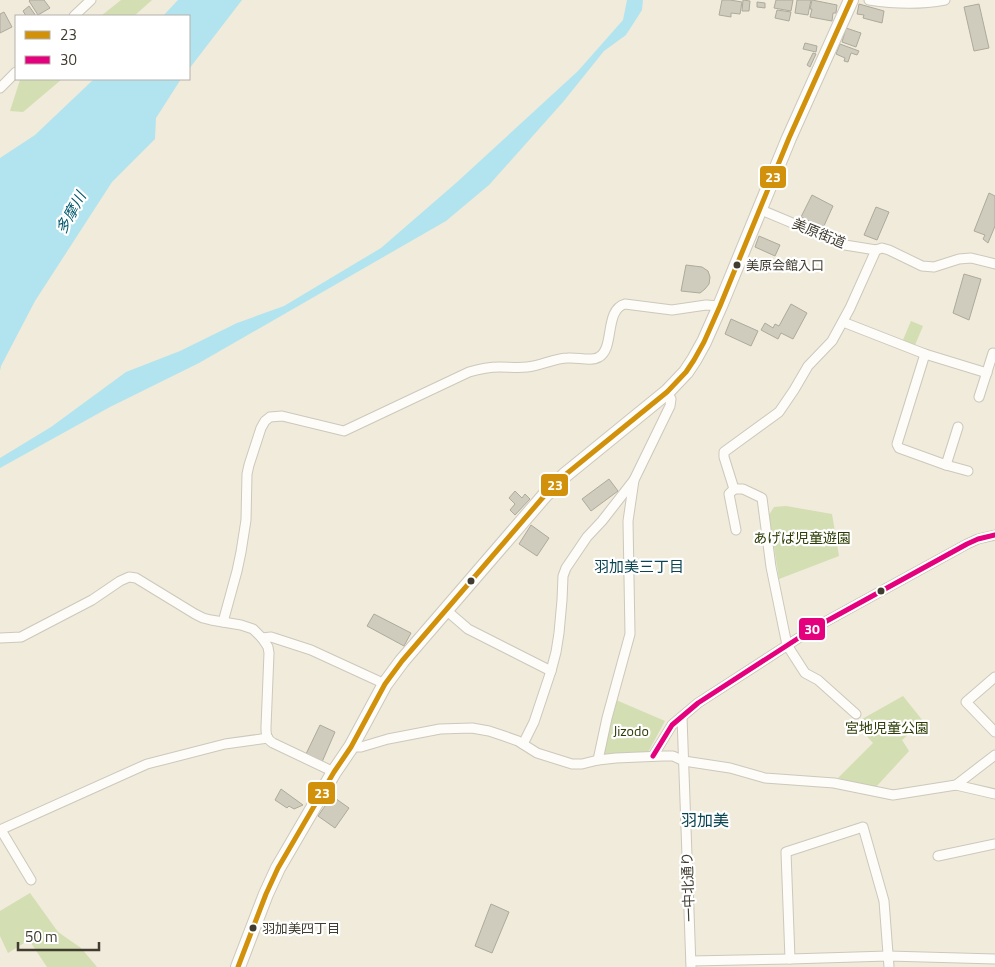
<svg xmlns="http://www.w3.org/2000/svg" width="995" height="967" font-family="'Titillium Web','Noto Sans JP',sans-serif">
  <rect width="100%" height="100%" fill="#f0ebda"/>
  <g fill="#d3deb2">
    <path d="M121,0H152L134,16H101Z"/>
    <path d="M22,79H62L23,112L10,111L20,80Z"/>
    <path d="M911,321L923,326L915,345L903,340Z"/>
    <path d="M786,506L832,514L839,556L779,579L769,515L774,507Z"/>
    <path d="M903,696L923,721L902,740L909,751L875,788L838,778L873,743L855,723Z"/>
    <path d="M616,700L665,721L647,754L600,755Z"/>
    <path d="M30,893L58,932L81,948L97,967H47L29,940L8,953L0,936V911Z"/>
  </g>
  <g fill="#b2e4f0">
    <path d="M178,0H242L189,69V16H163Z"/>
    <path d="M627,0H643L642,10L626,35L604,51L563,102L489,185L446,221L199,363L110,407L0,468V458L51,427L126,372L180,351L237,323L284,306L381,248L456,183L578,71L623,20Z"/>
    <path d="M94,79H181L156,118L155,139L112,182L35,301L1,366L0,371V158L35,135Z"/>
  </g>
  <g fill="#cfcbbd" stroke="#adaa9c">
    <path d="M30,0H44L50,8L38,15L29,1Z"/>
    <path d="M722,0H730L742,2L740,14L731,13V17L719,15Z"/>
    <path d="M743,0L750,1L749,11H742Z"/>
    <path d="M776,0H793L791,11L774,8Z"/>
    <path d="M797,0H811L808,15L795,13Z"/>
    <path d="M812,0L837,5L836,13H833L832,21L810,17L812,9H810Z"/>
    <path d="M757,2L765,3V8L757,7Z"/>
    <path d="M859,4L884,11L882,23L863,18L864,15L857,14Z"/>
    <path d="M979,4L989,48L974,51L964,7Z"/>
    <path d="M29,6L36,16H24H26L23,11Z"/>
    <path d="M777,10L791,12L789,21L775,18Z"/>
    <path d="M4,12L12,27L0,33V14Z"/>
    <path d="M846,28L861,33L856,47L842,42Z"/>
    <path d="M805,43L817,46L816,52L803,49Z"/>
    <path d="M840,44L859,51L857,55L851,53L848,62L844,61L845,58L836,54Z"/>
    <path d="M813,53L816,54L810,67L807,65Z"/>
    <path d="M989,193L995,196V226L988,243L983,239L985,235L974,231Z"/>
    <path d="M812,195L833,206L823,228L801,217Z"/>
    <path d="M876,207L889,212L877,240L864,235Z"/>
    <path d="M759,236L780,245L775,256L755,247Z"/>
    <path d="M686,265L702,267L708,271L710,277L709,284L705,289L700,293L681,291Z"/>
    <path d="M964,274L981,279L969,320L953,313Z"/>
    <path d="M791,304L807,313L793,339L781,333L778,339L761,330L765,323L773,328L775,324L779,326Z"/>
    <path d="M731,319L758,331L751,346L725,334Z"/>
    <path d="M609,479L618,491L591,511L582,499Z"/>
    <path d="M515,491L522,498L525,494L530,499L515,515L510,510L515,504L509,498Z"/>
    <path d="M531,525L549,538L537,556L519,544Z"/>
    <path d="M374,614L411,633L404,646L367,626Z"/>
    <path d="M320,725L335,732L322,762L306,754Z"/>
    <path d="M281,789L303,805L294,809L289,806L287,808L275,800Z"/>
    <path d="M332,796L349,808L335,828L318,816Z"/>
    <path d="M491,904L509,912L492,953L475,946Z"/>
  </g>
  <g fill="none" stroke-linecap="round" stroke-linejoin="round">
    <defs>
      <g id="minor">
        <path d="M869,0C895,4 919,5 945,0"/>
        <path d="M74,16L91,0"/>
        <path d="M0,88L16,72"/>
        <path d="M759,209L845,245L876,250L882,248L889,250L922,266L934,267L959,259L971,258L995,264"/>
        <path d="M843,322L925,354L987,373"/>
        <path d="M925,354L897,444L899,448L946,465L968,471"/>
        <path d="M979,397L993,353"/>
        <path d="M946,465L958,427"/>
        <path d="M734,489H743L762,498L771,567L787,645L805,673L818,680L856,714"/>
        <path d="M736,530L729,494L734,489L724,457V452L779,412L794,390L808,366L832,341L850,308L876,250"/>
        <path d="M446,610L468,629L551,671"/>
        <path d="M223,622L237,571L241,552L246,520L247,474L249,465L261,428L265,421L270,417L282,416L344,431L469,372C479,369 489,367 500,367C509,367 518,368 527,367C541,366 554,358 568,358C578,357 591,362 599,357C615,348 604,310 625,304L672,310L706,305L720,306"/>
        <path d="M0,638L21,637L92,600L120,581L129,577L136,578L195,614L203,618L211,620L241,625L253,629L262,638L268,647L269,653L266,727C266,734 266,739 273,743L334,772"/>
        <path d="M262,638L271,637L311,650L385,684"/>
        <path d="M995,677L966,702L995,732"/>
        <path d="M682,717L691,967"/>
        <path d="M523,744L534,722L551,671L556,652L559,633L562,600L563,576L566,568L587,537L602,521L634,480L670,406L671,399L667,392"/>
        <path d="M351,747H361L388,739L440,729L472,728L489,731L504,736L518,741L537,753L572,764H582L598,760L616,758L663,756H673L684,761L730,768L765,778L834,783L893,795L956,785L995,794"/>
        <path d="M653,756L672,725L698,703L814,628L967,544L978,539L995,535"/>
        <path d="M598,760L607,718L630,634L628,521L634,480"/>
        <path d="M956,785L995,755"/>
        <path d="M0,830L147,764L225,744L268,738"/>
        <path d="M1,830L31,880"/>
        <path d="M938,856L995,844"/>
        <path d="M790,959L786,852L863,827L884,901L889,967"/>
        <path d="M691,961L790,959L888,956L995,959"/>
      </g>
      <path id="primary" d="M238,967L266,894L278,868L334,772L351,747L385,684L402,661L545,495L565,475L667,392L686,372L694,360L704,342L720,306L789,138L851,0"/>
    </defs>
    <use href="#minor" stroke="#ccc8bb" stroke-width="11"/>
    <use href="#primary" stroke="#ccc8bb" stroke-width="16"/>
    <use href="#minor" stroke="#fdfcf9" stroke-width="9"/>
    <use href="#primary" stroke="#fdfcf9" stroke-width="14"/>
    <defs>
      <path id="bus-1" d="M238,967L266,894L278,868L334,772L351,747L385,684L402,661L545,495L565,475L667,392L686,372L694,360L704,342L720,306L789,138L851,0"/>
      <path id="bus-2" d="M653,756L672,725L698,703L814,628L967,544L978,539L995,535"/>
    </defs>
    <use href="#bus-1" stroke="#fff" stroke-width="9"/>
    <use href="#bus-2" stroke="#fff" stroke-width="9"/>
    <use href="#bus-1" stroke="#d2910a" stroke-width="5"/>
    <use href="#bus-2" stroke="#e5007d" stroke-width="5"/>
  </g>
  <g fill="#403c30" stroke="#fff" stroke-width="2">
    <circle cx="737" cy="265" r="4.5"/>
    <circle cx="471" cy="581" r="4.5"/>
    <circle cx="881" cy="591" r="4.5"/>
    <circle cx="253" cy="928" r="4.5"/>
  </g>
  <g text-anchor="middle" stroke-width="4.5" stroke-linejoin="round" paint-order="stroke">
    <g font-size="13" fill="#403c30" stroke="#fff" text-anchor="start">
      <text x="746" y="270">美原会館入口</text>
      <text x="262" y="933">羽加美四丁目</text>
    </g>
    <g font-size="14" fill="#403c30" stroke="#fff">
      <text transform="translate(819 233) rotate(22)" y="5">美原街道</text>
      <text transform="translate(688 887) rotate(-92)" y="5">一中北通り</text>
    </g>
    <g font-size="14" fill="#2c3c05" stroke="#fff">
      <text x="802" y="543">あげば児童遊園</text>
      <text x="887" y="733">宮地児童公園</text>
      <text x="631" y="736">Jizodo</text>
    </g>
    <g font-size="15" font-style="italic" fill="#00586c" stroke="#fff">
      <text transform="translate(71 213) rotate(-61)" y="5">多摩川</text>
    </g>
    <g font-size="15" fill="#0a4452" stroke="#fff">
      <text x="639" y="572">羽加美三丁目</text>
    </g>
    <g font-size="16" fill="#0a4452" stroke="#fff">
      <text x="705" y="826">羽加美</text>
    </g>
  </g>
  <g stroke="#fff" stroke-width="2">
    <rect x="759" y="165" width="28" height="24" rx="5" fill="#d2910a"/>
    <rect x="540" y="473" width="29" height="24" rx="5" fill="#d2910a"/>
    <rect x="798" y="617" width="28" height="24" rx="5" fill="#e5007d"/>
    <rect x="307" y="781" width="29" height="24" rx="5" fill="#d2910a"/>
  </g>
  <g font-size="14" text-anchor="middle" font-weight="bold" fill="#fff">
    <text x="773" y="182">23</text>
    <text x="555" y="490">23</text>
    <text x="812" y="634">30</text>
    <text x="322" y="798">23</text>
  </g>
  <rect x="15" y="15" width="175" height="65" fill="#ffffff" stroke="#b3b1ac"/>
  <rect x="25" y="31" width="25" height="8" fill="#d2910a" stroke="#b3b1ac"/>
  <text x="60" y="40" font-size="15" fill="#403c30">23</text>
  <rect x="25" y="56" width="25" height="8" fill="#e5007d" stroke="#b3b1ac"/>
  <text x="60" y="65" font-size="15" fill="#403c30">30</text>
  <path d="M18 942v8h81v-8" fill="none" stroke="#403c30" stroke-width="2.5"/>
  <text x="25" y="942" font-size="15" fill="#403c30" stroke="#ffffff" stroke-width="4" paint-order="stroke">50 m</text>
</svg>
